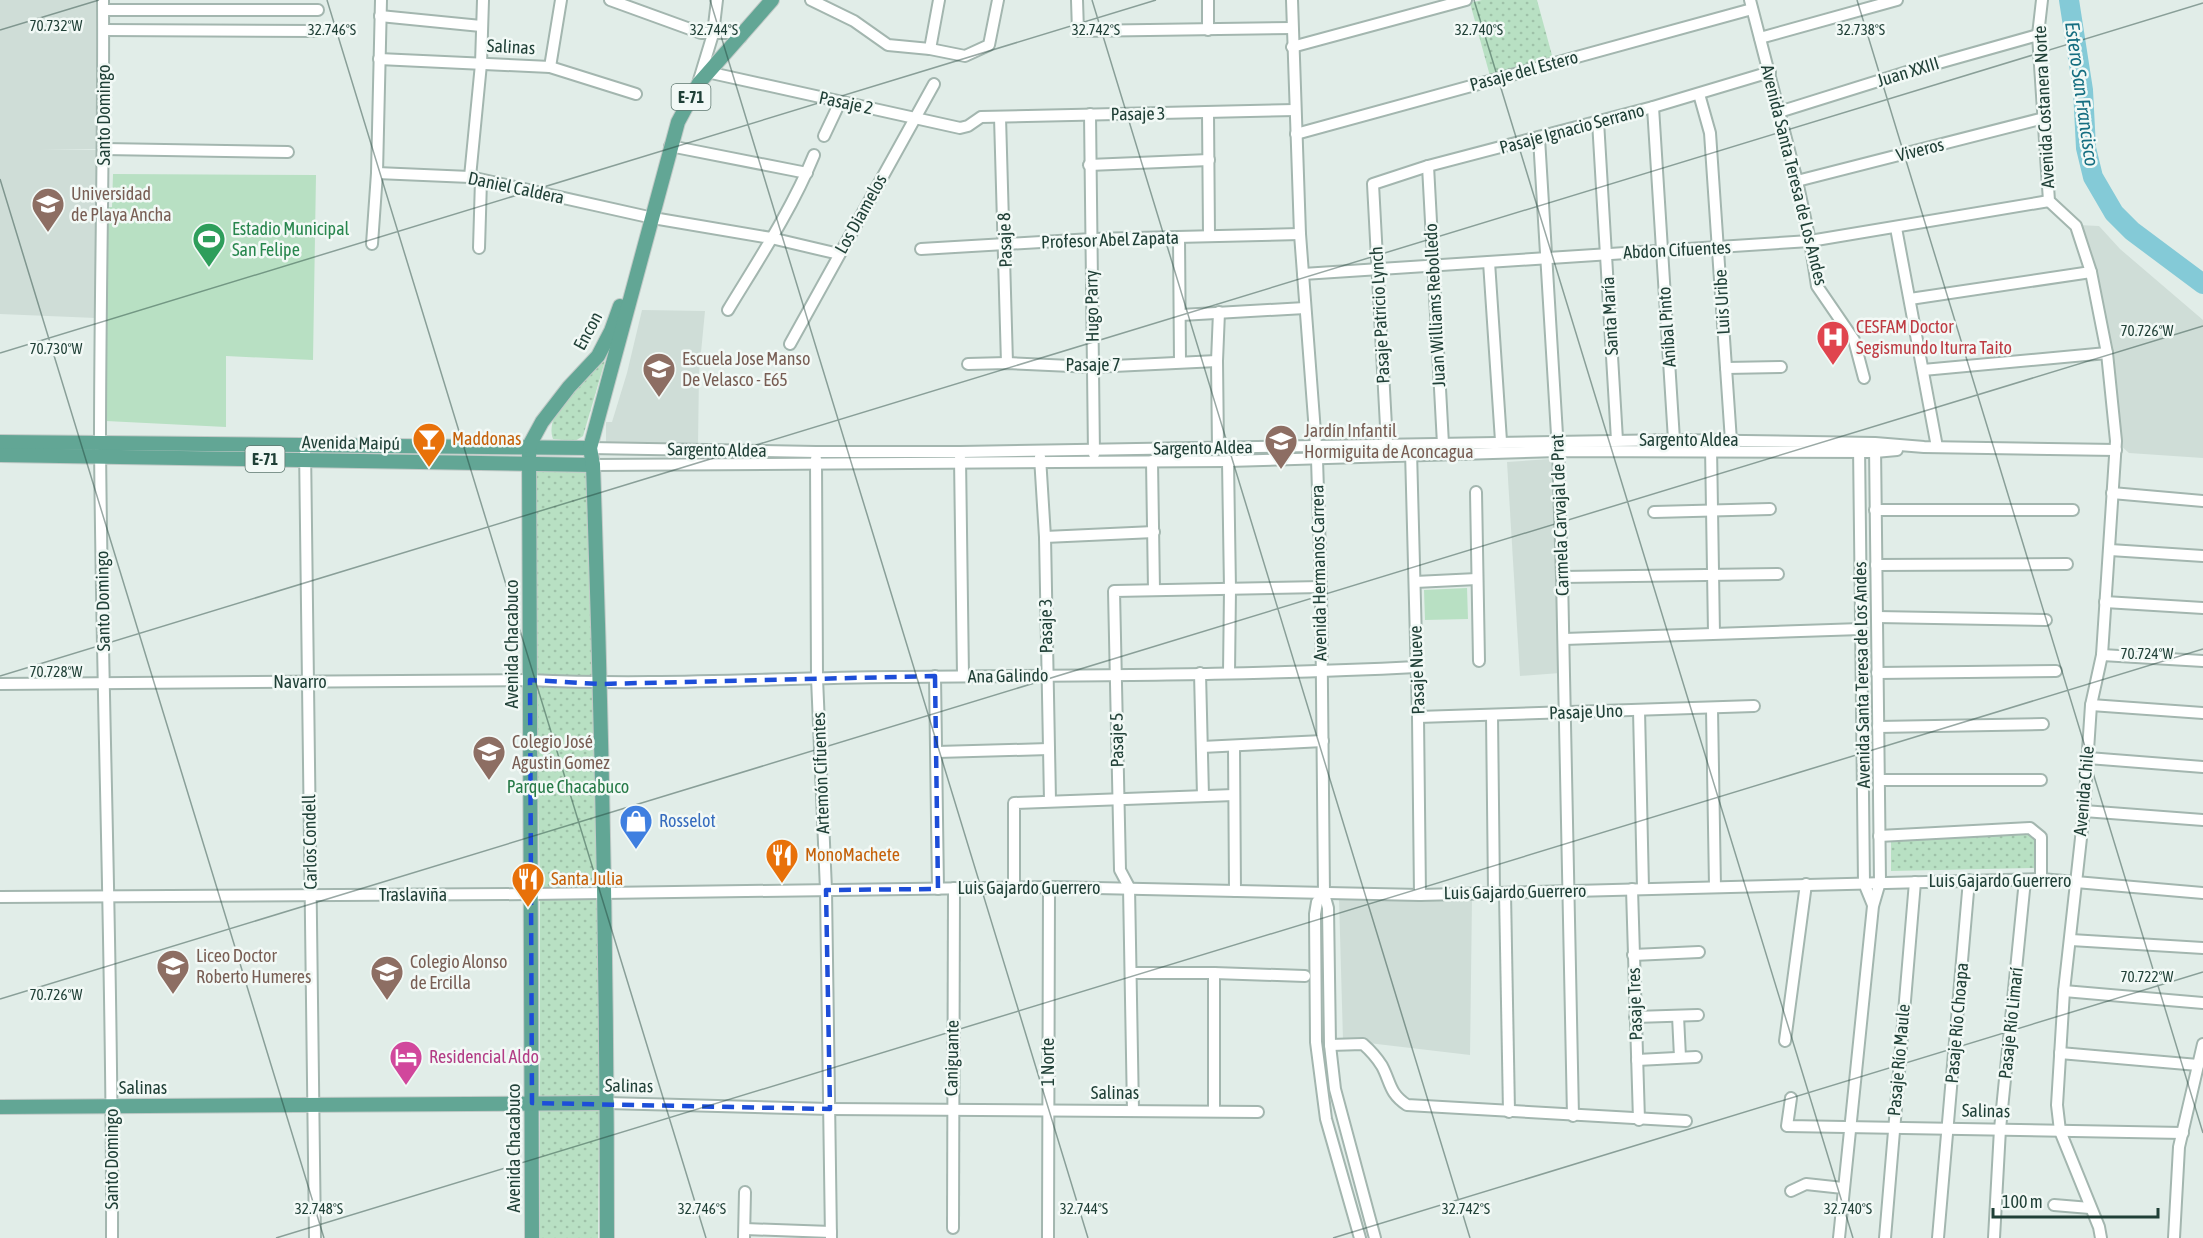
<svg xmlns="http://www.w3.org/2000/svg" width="2203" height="1238" font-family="'Asap Condensed',sans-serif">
  <defs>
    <pattern id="park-dots" width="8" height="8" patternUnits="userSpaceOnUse" patternTransform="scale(1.5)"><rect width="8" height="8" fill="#b8e0c3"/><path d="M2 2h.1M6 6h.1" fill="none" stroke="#9ec1a8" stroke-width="1.8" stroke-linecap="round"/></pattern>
  </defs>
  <rect width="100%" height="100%" fill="#e1ede8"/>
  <g fill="#cfddd7">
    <path d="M0,0H96L98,149L41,150H98L96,318L0,314Z"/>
    <path d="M2078,225L2099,226L2120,249L2203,320V458L2129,453L2119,444Z"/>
    <path d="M642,310L705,311L699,373L698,445L606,446V422H612L627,373Z"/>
    <path d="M1551,459L1560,673L1520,676L1507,462Z"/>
    <path d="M1339,899H1472L1470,1055L1343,1040Z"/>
  </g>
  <g fill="#b8e0c3">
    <path d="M113,174L316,175L313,360L226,356V427L106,421L107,331L104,329L105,207H112Z"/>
    <path d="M1467,588L1468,619L1425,620L1424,590Z"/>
  </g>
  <g fill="url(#park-dots)">
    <path d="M1482,0H1537L1553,59L1490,76L1470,3Z"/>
    <path d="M605,361L583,436L575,441L553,439C543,413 585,374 605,361Z"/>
    <path d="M588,471L601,893L598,1238H540V894L532,472Z"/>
    <path d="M2033,831L2039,839V868L1891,871V840Z"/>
  </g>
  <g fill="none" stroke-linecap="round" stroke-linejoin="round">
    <path stroke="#84cad7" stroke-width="20" d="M2069,0L2083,90L2086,148L2093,177L2114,213L2132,231L2203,284"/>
    <defs>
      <g id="minor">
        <path d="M103,0C104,147 100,294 100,442C102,707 113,973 112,1238"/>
        <path d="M610,0L701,33H731L741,37"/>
        <path d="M811,0L854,21L888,45L930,49L965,56L989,45L998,0"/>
        <path d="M1077,0L1078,31L1292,28"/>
        <path d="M1292,0L1300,234L1317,459L1321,587L1324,894L1328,908L1330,1045L1335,1089L1375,1238"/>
        <path d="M1750,0L1797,181L1810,241L1817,286L1854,340L1864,378"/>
        <path d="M2042,0L2038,35L2049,201L2076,226L2091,272L2107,353L2116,441L2102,655L2091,705L2084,811L2064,991L2057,1105L2060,1131L2099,1227L2101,1238"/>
        <path d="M104,10H318"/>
        <path d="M380,16L481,26"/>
        <path d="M104,30L315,31"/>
        <path d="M1208,30V0"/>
        <path d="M1760,38L1897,0"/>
        <path d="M1292,47L1466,0"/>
        <path d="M930,49L939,0"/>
        <path d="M379,59L550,67L636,94"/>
        <path d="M550,67L561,0"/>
        <path d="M707,72L960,128L968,126L981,117L1295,110"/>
        <path d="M699,80L713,34L717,0"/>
        <path d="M1699,94L1710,133L1731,441"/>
        <path d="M1653,107L1674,440"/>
        <path d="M1779,112L1910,71L2038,35"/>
        <path d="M1208,113L1209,236"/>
        <path d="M1090,114L1094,454"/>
        <path d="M1000,117L1007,363"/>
        <path d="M1598,121L1617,440"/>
        <path d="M1296,134L1752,9"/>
        <path d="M824,136L840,102"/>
        <path d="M1539,138L1558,451L1562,577L1573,1116"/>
        <path d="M670,146L807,173"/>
        <path d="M104,149L288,152"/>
        <path d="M1089,165L1209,160"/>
        <path d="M1428,166L1443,444"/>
        <path d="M377,173L470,177L653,218L771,238L839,254"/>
        <path d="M470,177L481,64L483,0"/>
        <path d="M1797,181L2044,118"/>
        <path d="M1896,228L1937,447"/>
        <path d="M1179,237L1180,362"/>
        <path d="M372,244L377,173L381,0"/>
        <path d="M479,248L481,180"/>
        <path d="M921,249L1092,239L1300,234"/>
        <path d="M1489,262L1501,441"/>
        <path d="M1303,274L1810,241L2049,201"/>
        <path d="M1910,299L2091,272"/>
        <path d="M728,310C759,259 792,209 814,155"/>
        <path d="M1181,315L1305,308"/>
        <path d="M790,344L934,84"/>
        <path d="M968,364L1007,363L1093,367L1217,361"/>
        <path d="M1726,368L1781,367"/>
        <path d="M1923,370L2107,353"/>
        <path d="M1387,445L1373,184L1428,166L1653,107L1770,72"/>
        <path d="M1859,445L1864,883L1873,905"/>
        <path d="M305,447L315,1238"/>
        <path d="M1711,447L1714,633"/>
        <path d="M590,448L816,452H960L1674,440L1875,443L1924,447L2116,450"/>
        <path d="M1218,448L1217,361L1219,312"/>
        <path d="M1411,451L1418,717L1420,895"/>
        <path d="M1040,457L1045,537L1050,801"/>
        <path d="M960,458L963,676"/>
        <path d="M816,459L817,678L826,890L831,1238"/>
        <path d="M1152,461L1154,590"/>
        <path d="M1228,461L1230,589L1229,673"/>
        <path d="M593,465L1228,461L1558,451L1875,452L1897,450"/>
        <path d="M1476,492L1479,661"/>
        <path d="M2112,493L2203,501"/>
        <path d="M1875,510H2073"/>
        <path d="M1654,512L1770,509"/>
        <path d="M1045,537L1154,532"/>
        <path d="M2110,550L2203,556"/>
        <path d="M1876,565L2067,564"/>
        <path d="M1562,577L1778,574"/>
        <path d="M1415,582L1477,579"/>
        <path d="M2105,602L2203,608"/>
        <path d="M1877,617L2046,620"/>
        <path d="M1564,639L1861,629"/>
        <path d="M2102,655L2203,661"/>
        <path d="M1200,673L1203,796"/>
        <path d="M1877,673L2056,671"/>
        <path d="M935,676L938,889"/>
        <path d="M0,684L530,680C651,686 771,678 892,677C1067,675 1242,676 1416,667"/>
        <path d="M2091,705L2203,713"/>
        <path d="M1712,709L1715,887"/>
        <path d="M1639,710L1643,888"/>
        <path d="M1492,715L1494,892"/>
        <path d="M1418,717L1754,706"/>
        <path d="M1878,727L2043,724"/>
        <path d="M1234,746L1235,891"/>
        <path d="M1202,747L1323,741"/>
        <path d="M937,752L1049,749"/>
        <path d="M2088,758L2203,767"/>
        <path d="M1879,780H2041"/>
        <path d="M2084,811L2203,820"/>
        <path d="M1879,836L2030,828L2041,837V879"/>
        <path d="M1014,888V803L1234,795"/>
        <path d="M1632,889L1639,1120"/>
        <path d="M1505,893L1509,1112"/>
        <path d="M1324,894L1317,902L1315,914L1316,1042L1326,1119L1360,1238"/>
        <path d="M0,897L531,894L1049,887L1420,895L2041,879L2203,893"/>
        <path d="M2071,940L2203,948"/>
        <path d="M1633,955L1699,952"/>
        <path d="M1131,973H1214L1305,976"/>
        <path d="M1214,973V1111"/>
        <path d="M2064,991L2203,1003"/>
        <path d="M1678,1016L1680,1057"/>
        <path d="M1635,1017L1698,1015"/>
        <path d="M1785,1041L1806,884"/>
        <path d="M1330,1045L1363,1044C1371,1051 1377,1058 1382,1066C1391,1083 1389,1093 1407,1105L1686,1121"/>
        <path d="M2060,1053L2198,1065"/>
        <path d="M1637,1060L1696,1057"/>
        <path d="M1791,1098L1787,1126L2183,1133"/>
        <path d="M607,1103L830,1109L1258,1112"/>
        <path d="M1133,1111L1129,887L1120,870L1114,591L1321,587"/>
        <path d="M1791,1191L1806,1184L1843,1188"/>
        <path d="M2054,1205L2090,1208"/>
        <path d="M953,1228L954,888"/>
        <path d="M745,1229L831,1232"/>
        <path d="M744,1238L745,1192"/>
        <path d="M1048,1238L1049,887"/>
        <path d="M1839,1238L1873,906L1880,882L1875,446"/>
        <path d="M1885,1238L1915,882"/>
        <path d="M1938,1238L1969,880"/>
        <path d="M1994,1238L2000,1129L2025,880"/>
        <path d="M2174,1238L2179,1147L2203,1044"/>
      </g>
      <g id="major">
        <path d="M0,442L590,448"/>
        <path d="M529,446L532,1238"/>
        <path d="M529,446L542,422L569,387L598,356L611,331L620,306"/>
        <path d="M0,455L593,465"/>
        <path d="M0,1107L607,1103"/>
        <path d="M607,1238C607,980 602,722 593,465L590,448L678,122L699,83L772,0"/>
      </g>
    </defs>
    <use href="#minor" stroke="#a3b6af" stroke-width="14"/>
    <use href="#major" stroke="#c1cac7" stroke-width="16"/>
    <use href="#minor" stroke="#fff" stroke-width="10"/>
    <use href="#major" stroke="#62a695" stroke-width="14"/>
  </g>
  <path fill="none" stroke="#1d4ed8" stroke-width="4.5" stroke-dasharray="12 8" stroke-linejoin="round" d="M935,676L938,889L826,890L830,1109L532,1103L530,680L600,684Z"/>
  <path fill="none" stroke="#204037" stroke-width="1.5" stroke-opacity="0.45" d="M327,0L706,1238M710,0L1088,1238M1092,0L1470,1238M1474,0L1853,1238M1857,0L2203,1133M0,30L99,0M0,179L324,1238M0,353L1156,0M0,676L2203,3M0,999L2203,326M276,1238L2203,649M1333,1238L2203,972"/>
  <defs>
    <symbol id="university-pin" viewBox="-11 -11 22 30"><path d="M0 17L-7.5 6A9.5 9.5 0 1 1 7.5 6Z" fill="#8d6e63" stroke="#f2f9f6"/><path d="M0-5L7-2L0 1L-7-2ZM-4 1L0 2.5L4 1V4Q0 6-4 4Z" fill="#fff"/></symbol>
    <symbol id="stadium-pin" viewBox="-11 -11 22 30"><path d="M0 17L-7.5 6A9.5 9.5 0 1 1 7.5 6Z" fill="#2e9e5b" stroke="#f2f9f6"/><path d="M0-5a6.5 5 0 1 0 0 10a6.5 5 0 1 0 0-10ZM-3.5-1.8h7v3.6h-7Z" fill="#fff"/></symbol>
    <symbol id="hospital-pin" viewBox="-11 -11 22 30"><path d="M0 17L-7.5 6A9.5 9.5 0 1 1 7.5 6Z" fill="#e0444e" stroke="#f2f9f6"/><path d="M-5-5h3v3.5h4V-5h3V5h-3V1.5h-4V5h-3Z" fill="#fff"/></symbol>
    <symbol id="school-pin" viewBox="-11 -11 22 30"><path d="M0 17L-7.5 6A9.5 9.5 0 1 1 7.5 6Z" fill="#8d6e63" stroke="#f2f9f6"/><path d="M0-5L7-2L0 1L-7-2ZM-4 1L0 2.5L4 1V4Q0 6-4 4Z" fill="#fff"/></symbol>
    <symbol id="bar-pin" viewBox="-11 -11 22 30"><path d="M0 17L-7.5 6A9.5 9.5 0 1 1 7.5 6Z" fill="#e8710a" stroke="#f2f9f6"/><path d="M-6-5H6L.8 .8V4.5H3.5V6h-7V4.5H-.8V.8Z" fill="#fff"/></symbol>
    <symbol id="shop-pin" viewBox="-11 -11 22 30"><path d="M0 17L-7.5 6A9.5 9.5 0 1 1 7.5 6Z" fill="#3f7fe0" stroke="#f2f9f6"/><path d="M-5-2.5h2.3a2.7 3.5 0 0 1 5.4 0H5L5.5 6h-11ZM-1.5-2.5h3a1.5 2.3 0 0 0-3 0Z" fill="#fff"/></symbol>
    <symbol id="restaurant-pin" viewBox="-11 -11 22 30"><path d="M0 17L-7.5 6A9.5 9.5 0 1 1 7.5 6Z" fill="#e8710a" stroke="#f2f9f6"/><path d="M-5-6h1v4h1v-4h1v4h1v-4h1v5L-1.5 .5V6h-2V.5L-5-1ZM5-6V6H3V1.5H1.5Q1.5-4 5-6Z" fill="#fff"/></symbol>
    <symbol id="hotel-pin" viewBox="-11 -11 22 30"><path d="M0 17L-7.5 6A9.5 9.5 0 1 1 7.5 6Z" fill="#d1479c" stroke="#f2f9f6"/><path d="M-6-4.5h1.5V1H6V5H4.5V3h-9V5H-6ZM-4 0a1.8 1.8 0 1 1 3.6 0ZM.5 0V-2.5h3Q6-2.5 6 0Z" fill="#fff"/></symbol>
  </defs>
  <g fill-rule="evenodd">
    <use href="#university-pin" x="29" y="185" width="38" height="52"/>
    <use href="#stadium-pin" x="190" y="220" width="38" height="52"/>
    <use href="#hospital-pin" x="1814" y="318" width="38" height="52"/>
    <use href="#school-pin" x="640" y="350" width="38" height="52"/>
    <use href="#bar-pin" x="410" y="420" width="38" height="52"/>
    <use href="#school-pin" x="1262" y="422" width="38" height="52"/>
    <use href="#school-pin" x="470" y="733" width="38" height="52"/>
    <use href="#shop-pin" x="617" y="802" width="38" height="52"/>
    <use href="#restaurant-pin" x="763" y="836" width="38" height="52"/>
    <use href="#restaurant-pin" x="509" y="860" width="38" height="52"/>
    <use href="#school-pin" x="154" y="947" width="38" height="52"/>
    <use href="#school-pin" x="368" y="953" width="38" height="52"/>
    <use href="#hotel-pin" x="387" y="1038" width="38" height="52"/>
  </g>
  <g text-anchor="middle" stroke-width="5" stroke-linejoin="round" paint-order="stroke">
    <g fill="#f2f9f6" stroke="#5f7870" stroke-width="1.5">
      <rect x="671.5" y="84" width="39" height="26" rx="4.5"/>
      <rect x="245.5" y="446" width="39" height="26" rx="4.5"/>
    </g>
    <g font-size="16" font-weight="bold" fill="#204037">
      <text x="691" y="103">E-71</text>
      <text x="265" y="465">E-71</text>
    </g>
    <g font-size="18" fill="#204037" stroke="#f2f9f6">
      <text transform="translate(511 47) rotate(3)" y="6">Salinas</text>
      <text transform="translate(1524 71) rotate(-15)" y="6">Pasaje del Estero</text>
      <text transform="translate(1908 72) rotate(-17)" y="6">Juan XXIII</text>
      <text transform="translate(846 103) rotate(12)" y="6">Pasaje 2</text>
      <text transform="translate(2044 107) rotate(-93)" y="6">Avenida Costanera Norte</text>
      <text transform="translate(1138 114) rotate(-1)" y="6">Pasaje 3</text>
      <text transform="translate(104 115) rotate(-90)" y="6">Santo Domingo</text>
      <text transform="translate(1572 129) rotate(-15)" y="6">Pasaje Ignacio Serrano</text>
      <text transform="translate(1920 150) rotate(-14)" y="6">Viveros</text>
      <text transform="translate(1794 175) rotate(76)" y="6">Avenida Santa Teresa de Los Andes</text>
      <text transform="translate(516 188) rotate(12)" y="6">Daniel Caldera</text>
      <text transform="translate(861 214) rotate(-61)" y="6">Los Diamelos</text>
      <text transform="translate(1005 240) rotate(-92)" y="6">Pasaje 8</text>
      <text transform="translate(1110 240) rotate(-2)" y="6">Profesor Abel Zapata</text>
      <text transform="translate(1677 250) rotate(-3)" y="6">Abdon Cifuentes</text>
      <text transform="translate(1722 302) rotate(-93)" y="6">Luis Uribe</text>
      <text transform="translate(1435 305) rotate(-93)" y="6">Juan Williams Rebolledo</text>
      <text transform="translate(1092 306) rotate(-91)" y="6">Hugo Parry</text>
      <text transform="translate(1380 315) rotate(-93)" y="6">Pasaje Patricio Lynch</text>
      <text transform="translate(1610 316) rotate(-93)" y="6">Santa María</text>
      <text transform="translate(1667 327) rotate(-94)" y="6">Aníbal Pinto</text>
      <text transform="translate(588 331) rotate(-62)" y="6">Encon</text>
      <text x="1093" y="371">Pasaje 7</text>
      <text x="1689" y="446">Sargento Aldea</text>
      <text transform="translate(351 443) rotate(1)" y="6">Avenida Maipú</text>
      <text transform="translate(1203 448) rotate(-1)" y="6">Sargento Aldea</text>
      <text transform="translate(717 450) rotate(1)" y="6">Sargento Aldea</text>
      <text transform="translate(1560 515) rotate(-92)" y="6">Carmela Carvajal de Prat</text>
      <text transform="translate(1319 573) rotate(-91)" y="6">Avenida Hermanos Carrera</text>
      <text transform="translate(103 601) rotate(-91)" y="6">Santo Domingo</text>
      <text transform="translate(1046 626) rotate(-91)" y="6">Pasaje 3</text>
      <text transform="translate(512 644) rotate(-90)" y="6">Avenida Chacabuco</text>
      <text transform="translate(1417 670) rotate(-92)" y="6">Pasaje Nueve</text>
      <text transform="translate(1862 675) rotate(-91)" y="6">Avenida Santa Teresa de Los Andes</text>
      <text transform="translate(1008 676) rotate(-1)" y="6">Ana Galindo</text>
      <text x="300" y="688">Navarro</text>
      <text transform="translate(1586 712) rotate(-2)" y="6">Pasaje Uno</text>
      <text transform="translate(1117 740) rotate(-91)" y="6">Pasaje 5</text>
      <text transform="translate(821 773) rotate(-92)" y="6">Artemón Cifuentes</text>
      <text transform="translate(2084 791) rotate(-85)" y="6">Avenida Chile</text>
      <text transform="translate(310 842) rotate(-91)" y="6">Carlos Condell</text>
      <text x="2000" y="887">Luis Gajardo Guerrero</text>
      <text x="1029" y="894">Luis Gajardo Guerrero</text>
      <text transform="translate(1515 892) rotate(-1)" y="6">Luis Gajardo Guerrero</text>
      <text x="413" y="901">Traslaviña</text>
      <text transform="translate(1635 1004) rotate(-92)" y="6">Pasaje Tres</text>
      <text transform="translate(1957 1023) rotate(-85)" y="6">Pasaje Río Choapa</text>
      <text transform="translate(2011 1023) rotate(-84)" y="6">Pasaje Río Limarí</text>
      <text transform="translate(952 1058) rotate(-89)" y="6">Caniguante</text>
      <text transform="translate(1899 1060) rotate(-85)" y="6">Pasaje Río Maule</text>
      <text transform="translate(1048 1062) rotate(-90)" y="6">1 Norte</text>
      <text transform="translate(629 1086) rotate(1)" y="6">Salinas</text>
      <text x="143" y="1094">Salinas</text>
      <text x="1115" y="1099">Salinas</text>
      <text transform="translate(1986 1111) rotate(1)" y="6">Salinas</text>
      <text transform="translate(514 1148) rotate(-90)" y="6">Avenida Chacabuco</text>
      <text transform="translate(112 1159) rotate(-90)" y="6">Santo Domingo</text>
    </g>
    <g font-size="18" fill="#785e54" stroke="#f2f9f6" text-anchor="start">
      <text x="71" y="200">Universidad<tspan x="71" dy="21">de Playa Ancha</tspan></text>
      <text x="682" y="365">Escuela Jose Manso<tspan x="682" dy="21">De Velasco - E65</tspan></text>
      <text x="1304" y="437">Jardín Infantil<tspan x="1304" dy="21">Hormiguita de Aconcagua</tspan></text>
      <text x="512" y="748">Colegio José<tspan x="512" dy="21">Agustin Gomez</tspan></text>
      <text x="196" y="962">Liceo Doctor<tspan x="196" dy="21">Roberto Humeres</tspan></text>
      <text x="410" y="968">Colegio Alonso<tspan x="410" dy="21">de Ercilla</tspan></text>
    </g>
    <g font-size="18" fill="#27864d" stroke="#f2f9f6" text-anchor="start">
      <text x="232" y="235">Estadio Municipal<tspan x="232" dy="21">San Felipe</tspan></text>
    </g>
    <g font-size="18" fill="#be3a42" stroke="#f2f9f6" text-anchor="start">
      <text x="1856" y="333">CESFAM Doctor<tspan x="1856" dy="21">Segismundo Iturra Taito</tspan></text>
    </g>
    <g font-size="18" fill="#c56008" stroke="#f2f9f6" text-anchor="start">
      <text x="452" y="445">Maddonas</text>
      <text x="805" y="861">MonoMachete</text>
      <text x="551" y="885">Santa Julia</text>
    </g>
    <g font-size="18" fill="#267a47" stroke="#f2f9f6">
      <text x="568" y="793">Parque Chacabuco</text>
    </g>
    <g font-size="18" fill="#366cbe" stroke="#f2f9f6" text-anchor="start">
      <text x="659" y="827">Rosselot</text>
    </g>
    <g font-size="18" fill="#b23c85" stroke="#f2f9f6" text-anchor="start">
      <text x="429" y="1063">Residencial Aldo</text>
    </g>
    <g font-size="20" font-style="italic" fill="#156e81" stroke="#f2f9f6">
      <text transform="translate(2082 94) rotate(82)" y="7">Estero San Francisco</text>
    </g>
  </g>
  <g font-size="15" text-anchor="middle" fill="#204037" stroke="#f2f9f6" stroke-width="5" stroke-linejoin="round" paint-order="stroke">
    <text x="56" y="31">70.732°W</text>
    <text x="332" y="35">32.746°S</text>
    <text x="714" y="35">32.744°S</text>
    <text x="1096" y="35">32.742°S</text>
    <text x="1479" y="35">32.740°S</text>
    <text x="1861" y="35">32.738°S</text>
    <text x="2147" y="336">70.726°W</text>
    <text x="56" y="354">70.730°W</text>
    <text x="2147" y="659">70.724°W</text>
    <text x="56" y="677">70.728°W</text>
    <text x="2147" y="982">70.722°W</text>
    <text x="56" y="1000">70.726°W</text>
    <text x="319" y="1214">32.748°S</text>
    <text x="702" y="1214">32.746°S</text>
    <text x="1084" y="1214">32.744°S</text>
    <text x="1466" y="1214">32.742°S</text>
    <text x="1848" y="1214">32.740°S</text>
  </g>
  <path d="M1993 1208v9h165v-9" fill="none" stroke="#204037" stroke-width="3"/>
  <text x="2002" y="1208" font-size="18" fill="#204037" stroke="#f2f9f6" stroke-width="4.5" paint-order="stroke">100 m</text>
</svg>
